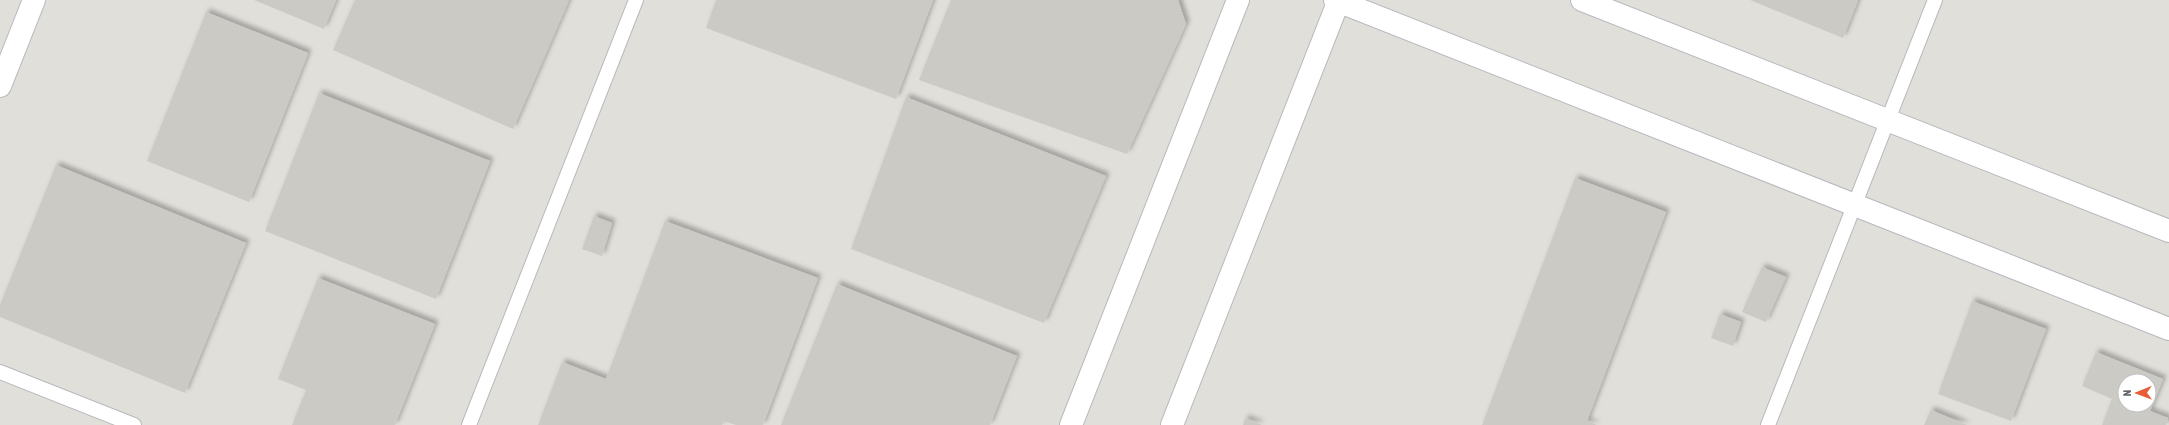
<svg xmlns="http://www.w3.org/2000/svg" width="2169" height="425" font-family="'Asap Condensed',sans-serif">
  <defs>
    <filter id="shadow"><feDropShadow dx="3.5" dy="-3.5" stdDeviation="2" flood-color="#0004"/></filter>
  </defs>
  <rect width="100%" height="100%" fill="#f1f0e8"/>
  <path fill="#e0dfda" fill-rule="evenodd" d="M0,0H2169V425H0ZM2125,381H2149V405H2125Z"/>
  <g fill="#cccac5" fill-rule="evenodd" filter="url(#shadow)">
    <path d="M254,0H336L324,29Z"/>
    <path d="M355,0H569L513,129L333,50Z"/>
    <path d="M716,0H933L896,99L706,28Z"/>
    <path d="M951,0H1178L1186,24L1127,154L919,80Z"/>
    <path d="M1750,0H1858L1843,38Z"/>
    <path d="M206,12L308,53L249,202L147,161Z"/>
    <path d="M319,93L490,161L436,299L265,231Z"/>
    <path d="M906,97L1106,176L1044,323L851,249Z"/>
    <path d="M56,165L246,243L185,393L0,317V305Z"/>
    <path d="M1575,178L1666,212L1587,421L1597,425H1482Z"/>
    <path d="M594,216L612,223L602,256L582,249Z"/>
    <path d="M665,221L818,278L763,425H736L724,421L722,425H538L562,362L606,379Z"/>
    <path d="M1762,267L1786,277L1766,322L1742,312Z"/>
    <path d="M318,278L435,324L395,425H292L306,390L278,379Z"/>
    <path d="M837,284L1017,356L990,425H781Z"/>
    <path d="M1972,301L2046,329L2011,421L1938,394Z"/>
    <path d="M1720,314L1741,322L1733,346L1711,338Z"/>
    <path d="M2096,352L2163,379L2150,411L2168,418L2166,425H2102L2112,399L2082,386ZM2125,381H2149V405H2125Z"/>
    <path d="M1931,410L1967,425H1924Z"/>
    <path d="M1245,418L1262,425H1243Z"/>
  </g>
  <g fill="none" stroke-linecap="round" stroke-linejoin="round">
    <defs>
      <g id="lane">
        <path d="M0,372L134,425"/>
        <path d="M469,425L636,0"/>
        <path d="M1768,425L1935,0"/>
      </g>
      <g id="street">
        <path d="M1335,0L2169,329"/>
        <path d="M1582,0L2169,231"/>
        <path d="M1071,425L1238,0"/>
        <path d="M1172,425L1339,0"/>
      </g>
      <path id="secondary" d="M0,86L34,0"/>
    </defs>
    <use href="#lane" stroke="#b8b9be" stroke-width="16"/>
    <use href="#street" stroke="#b8b9be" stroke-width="24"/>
    <use href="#secondary" stroke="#b9bbc1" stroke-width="24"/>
    <use href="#lane" stroke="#fff" stroke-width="14"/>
    <use href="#street" stroke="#fff" stroke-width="22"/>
    <use href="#secondary" stroke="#fff" stroke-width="22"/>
  </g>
  <g transform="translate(2137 393) rotate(269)"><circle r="19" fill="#ffffff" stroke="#bfc0c3"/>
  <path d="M0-3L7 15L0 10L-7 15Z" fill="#e75d38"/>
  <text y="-6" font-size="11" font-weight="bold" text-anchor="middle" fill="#5f6268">N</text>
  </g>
</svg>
